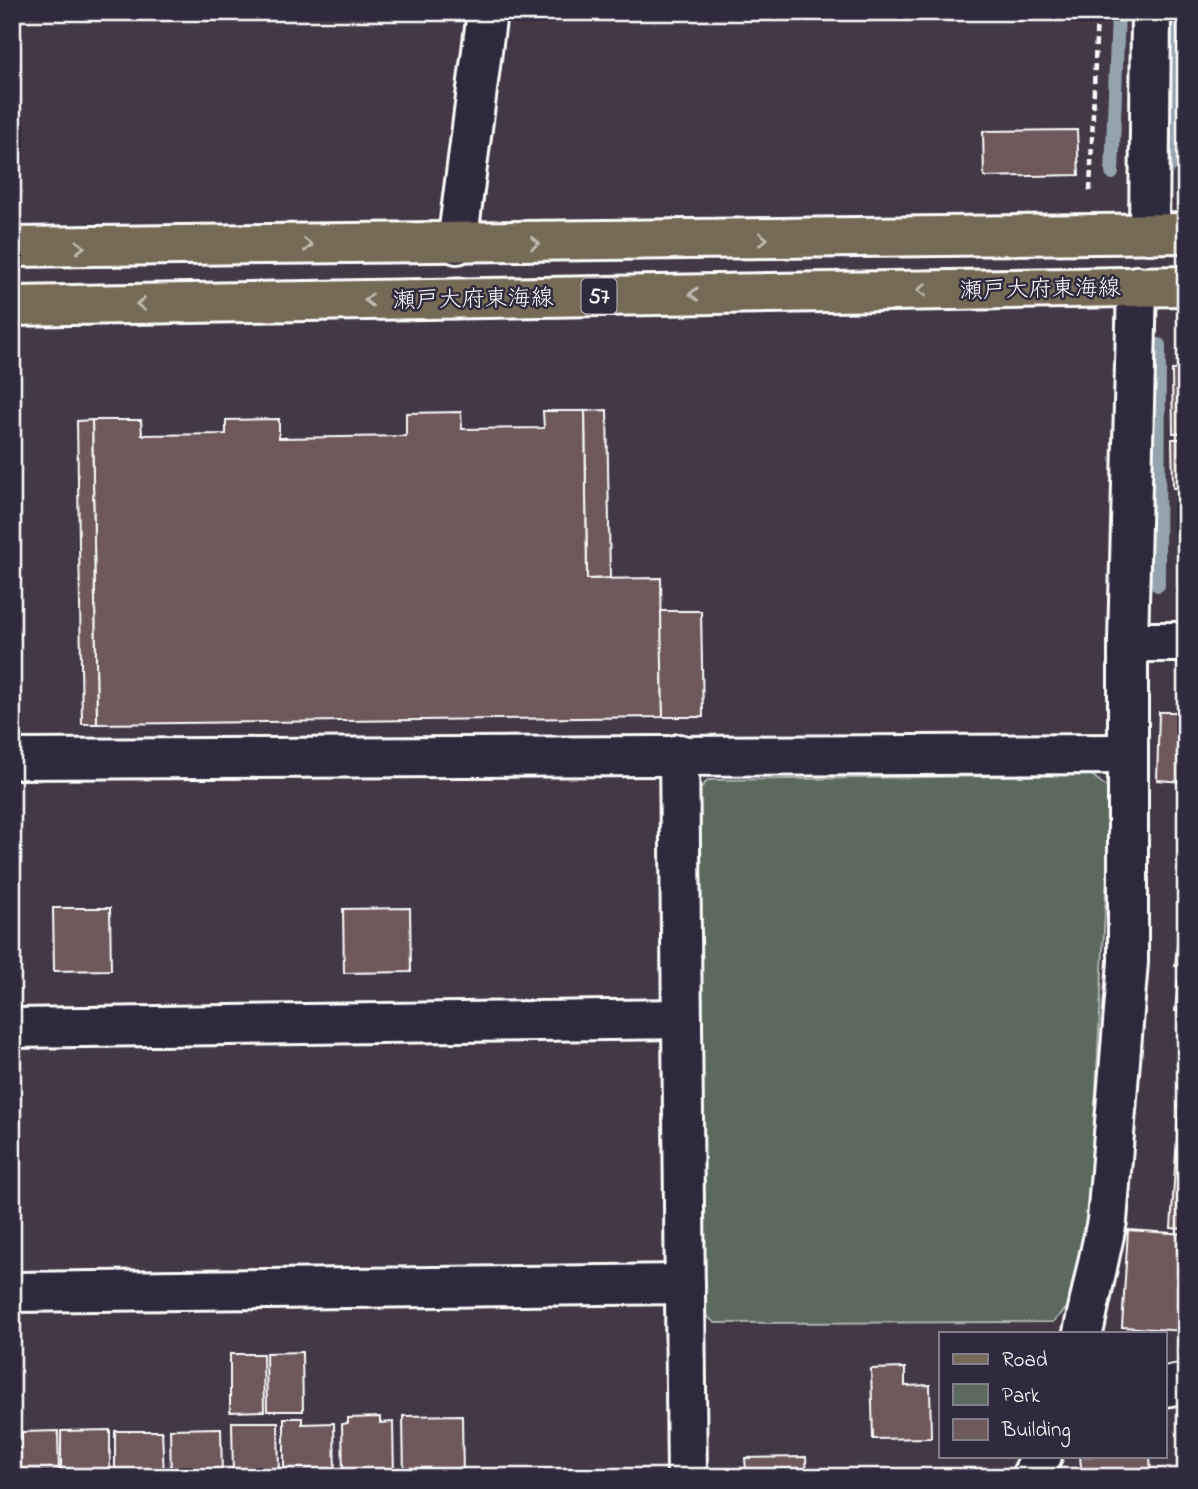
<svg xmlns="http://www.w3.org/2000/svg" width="1198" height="1489" font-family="'Indie Flower','Klee One',sans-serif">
  <rect width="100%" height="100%" fill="#423846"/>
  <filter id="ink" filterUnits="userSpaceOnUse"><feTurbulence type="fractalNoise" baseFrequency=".0143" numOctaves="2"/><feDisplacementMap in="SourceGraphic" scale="14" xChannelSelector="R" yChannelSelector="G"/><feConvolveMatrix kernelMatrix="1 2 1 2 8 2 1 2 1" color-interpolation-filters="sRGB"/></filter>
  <g filter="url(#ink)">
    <path fill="#5b695f" stroke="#adb4af" stroke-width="2" d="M1092,775L1111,791L1090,1211L1069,1306L1053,1322L715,1323L698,1309L693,797L708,780Z"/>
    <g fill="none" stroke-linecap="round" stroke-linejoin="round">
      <g stroke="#95a3ae" stroke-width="14">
        <path d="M1169,167L1173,12"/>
        <path d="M1112,173L1118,12"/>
        <path d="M1158,585L1159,345"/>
      </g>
    </g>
    <g fill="#6e595b" stroke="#fff" stroke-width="2">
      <path d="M1186,58V93H1184L1181,59Z"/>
      <path d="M1077,130L1079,175L984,177L983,131Z"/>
      <path d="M1172,370H1186V433H1173Z"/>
      <path d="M607,410L610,578L587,579L585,411Z"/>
      <path d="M543,411H585L587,579L661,578L663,717L97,724L92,420H141L142,435L226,434V420L279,419V438L406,436V413L461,412L462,429L544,428Z"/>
      <path d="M92,420L97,724H82L77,421Z"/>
      <path d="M1172,439H1186V488H1173Z"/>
      <path d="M1179,514H1186V602H1180Z"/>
      <path d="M661,611H701L703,717H663Z"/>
      <path d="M1159,712H1186L1184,782L1157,780Z"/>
      <path d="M1183,786H1186V818H1180Z"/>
      <path d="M1185,832H1186V861H1182Z"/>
      <path d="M53,908H110L111,970L54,971Z"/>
      <path d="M410,908L411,972L344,973L343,909Z"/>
      <path d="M1186,923V968L1175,966L1178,938H1184Z"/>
      <path d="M1178,980L1186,981V1012L1175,1011Z"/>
      <path d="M1184,1032L1186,1033V1229L1171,1228Z"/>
      <path d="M1128,1230L1186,1234V1331L1122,1327Z"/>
      <path d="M302,1352L303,1411H267L266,1353Z"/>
      <path d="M230,1354H263L264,1411L230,1412Z"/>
      <path d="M905,1368V1386L930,1385L931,1438L873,1439L871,1369Z"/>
      <path d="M462,1415L463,1477H404L403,1416Z"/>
      <path d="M380,1417V1423L393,1422L394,1477H343L342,1424L348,1423V1418Z"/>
      <path d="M284,1418H302V1424L334,1423L335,1477H284Z"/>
      <path d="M232,1422H278L279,1477H233Z"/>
      <path d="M1186,1422V1445L1181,1423Z"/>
      <path d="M221,1428L222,1477H171L170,1429Z"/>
      <path d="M110,1430V1477H61V1431Z"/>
      <path d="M58,1431L59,1477H12V1448H22V1432Z"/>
      <path d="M115,1431H162L164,1477H115Z"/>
      <path d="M1080,1456H1150L1151,1477H1082Z"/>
      <path d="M806,1457L807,1477H731V1471L746,1470L745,1458Z"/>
    </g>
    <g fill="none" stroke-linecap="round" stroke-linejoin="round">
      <defs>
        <g id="street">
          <path d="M1149,234L1151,12"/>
          <path d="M457,244L487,12"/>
          <path d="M1128,642H1186"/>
          <path d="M679,754L687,1477"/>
          <path d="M12,759L1128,754"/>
          <path d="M12,1028L682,1019"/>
          <path d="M12,1292L685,1284"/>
          <path d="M1083,1333L1107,1221L1128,962V642L1137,286"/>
          <path d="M1165,1387L1186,1383"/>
          <path d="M1031,1477L1042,1456"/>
        </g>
        <g id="primary">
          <path d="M12,247L1186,233"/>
          <path d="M12,306L1186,286"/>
        </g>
      </defs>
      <use href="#street" stroke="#fff" stroke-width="44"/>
      <use href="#primary" stroke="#fff" stroke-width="44"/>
      <path stroke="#fff" stroke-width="4.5" stroke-dasharray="7 5" stroke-linecap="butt" d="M1090,191L1097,12"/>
      <use href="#street" stroke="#2f2a3d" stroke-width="38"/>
      <use href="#primary" stroke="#756a55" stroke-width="38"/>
    </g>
    <defs><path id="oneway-chevron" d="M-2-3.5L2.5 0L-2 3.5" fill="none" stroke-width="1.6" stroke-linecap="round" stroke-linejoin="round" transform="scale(1.75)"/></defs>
    <g stroke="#c1bcb2">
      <use href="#oneway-chevron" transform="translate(763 239) rotate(-1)"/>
      <use href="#oneway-chevron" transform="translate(535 243) rotate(-1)"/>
      <use href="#oneway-chevron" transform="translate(308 245)"/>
      <use href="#oneway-chevron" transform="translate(80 247)"/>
      <use href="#oneway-chevron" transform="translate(922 290) rotate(179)"/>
      <use href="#oneway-chevron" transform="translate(694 294) rotate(179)"/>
      <use href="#oneway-chevron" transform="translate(369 300) rotate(179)"/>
      <use href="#oneway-chevron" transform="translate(141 304) rotate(179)"/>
    </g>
  </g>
  <g text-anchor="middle" stroke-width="5" stroke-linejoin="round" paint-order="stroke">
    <rect fill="#2f2a3d" stroke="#c1bfc5" stroke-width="2" x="581.5" y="278.5" width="35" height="35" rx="5"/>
    <g font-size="21" font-weight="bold" fill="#fff">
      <text x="599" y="303">57</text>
    </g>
    <g font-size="23" fill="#fff" stroke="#2f2a3d">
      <text transform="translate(1040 288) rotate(-1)" y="8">瀬戸大府東海線</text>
      <text transform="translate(473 298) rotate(-1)" y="8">瀬戸大府東海線</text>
    </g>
  </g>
  <rect width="1198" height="1489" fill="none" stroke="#2f2a3d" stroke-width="42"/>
  <rect x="21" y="21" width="1156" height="1447" fill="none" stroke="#fff" stroke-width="2.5" filter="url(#ink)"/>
  <rect x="939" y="1332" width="228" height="126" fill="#2f2a3d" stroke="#827f8b" stroke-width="2"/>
  <rect x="953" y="1354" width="35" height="10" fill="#756a55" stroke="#827f8b" stroke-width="2"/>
  <text x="1002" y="1366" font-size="21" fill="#ffffff">Road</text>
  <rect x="953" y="1384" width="35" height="21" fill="#5b695f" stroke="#827f8b" stroke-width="2"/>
  <text x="1002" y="1402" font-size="21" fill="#ffffff">Park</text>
  <rect x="953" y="1419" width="35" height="21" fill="#6e595b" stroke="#827f8b" stroke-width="2"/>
  <text x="1002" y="1436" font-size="21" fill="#ffffff">Building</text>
</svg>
